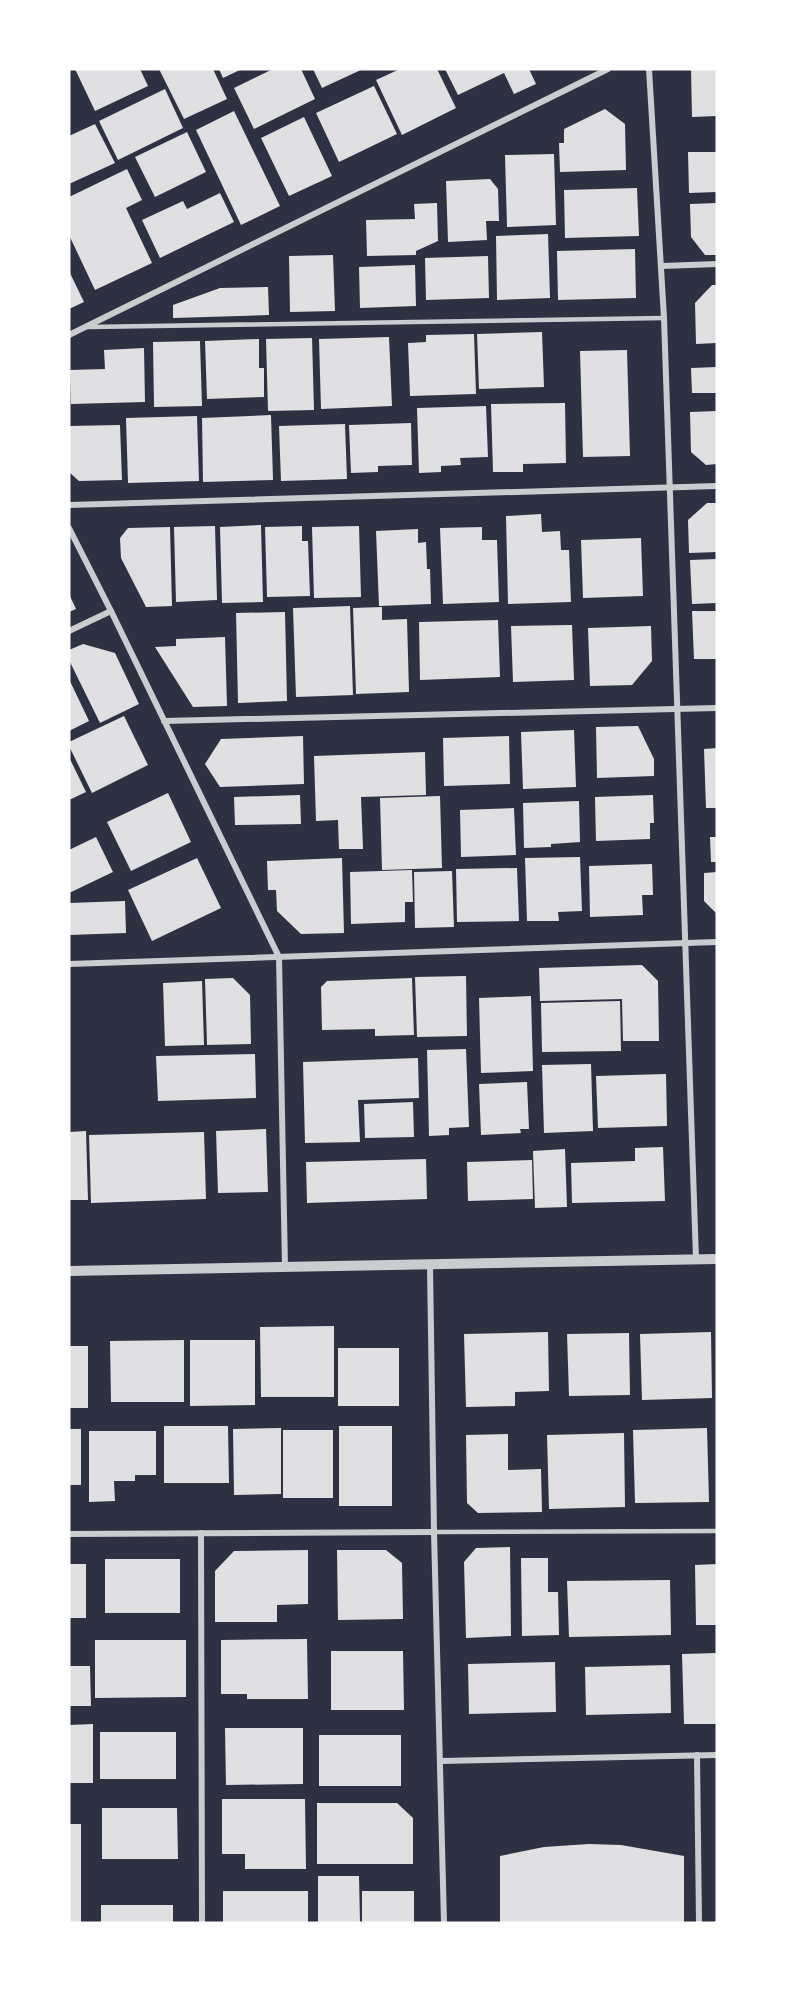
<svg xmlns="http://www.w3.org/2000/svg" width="786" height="1992" font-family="Manrope,sans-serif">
  <rect width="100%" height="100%" fill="#2d3142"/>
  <g fill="#e0e0e3">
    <path d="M75,69H140L148,86L95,111Z"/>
    <path d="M159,69H213L227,99L184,119Z"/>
    <path d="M219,69H242L223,78Z"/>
    <path d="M273,69H301L315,99L254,129L234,88Z"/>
    <path d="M313,69H363L322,88Z"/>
    <path d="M400,69H437L456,108L402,135L376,80Z"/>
    <path d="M445,69H529L536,84L514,94L504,73L458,95Z"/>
    <path d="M691,69H717V116L692,117Z"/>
    <path d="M374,86L397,134L339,162L316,113Z"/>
    <path d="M165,89L183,128L118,160L99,121Z"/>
    <path d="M605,109L625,124L626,170L560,172L559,143H564V129Z"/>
    <path d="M234,111L280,206L241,225L196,130Z"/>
    <path d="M304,117L332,176L289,196L261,138Z"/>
    <path d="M95,124L115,163L69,184V136Z"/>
    <path d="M187,132L206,172L155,197L135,157Z"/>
    <path d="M688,152H717V192L689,193Z"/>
    <path d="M554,154L556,225L507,227L505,155Z"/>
    <path d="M127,169L142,200L126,208L152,263L95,290L69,235V197Z"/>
    <path d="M490,179L498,189L499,221H486L487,240L448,242L446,181Z"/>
    <path d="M637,188L639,236L565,238L564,190Z"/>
    <path d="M220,193L234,222L160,258L142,220L183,201L187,209Z"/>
    <path d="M437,203L438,241L416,251V255L367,256L366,220L415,219L414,204Z"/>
    <path d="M717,203V255H705L691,237L690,204Z"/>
    <path d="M548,234L550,298L497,300L496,236Z"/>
    <path d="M635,249L636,298L558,300L557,251Z"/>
    <path d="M333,255L335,311L290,312L289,256Z"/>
    <path d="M488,256L489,298L426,300L425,258Z"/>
    <path d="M415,265L416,306L360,308L359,267Z"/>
    <path d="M69,271L84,302L69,309Z"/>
    <path d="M712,285H717V343L696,344L695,303Z"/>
    <path d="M268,287L269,315L173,318V305L220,288Z"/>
    <path d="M542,332L544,387L479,389L477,334Z"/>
    <path d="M474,334L476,394L410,396L408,343L426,342V335Z"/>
    <path d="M389,337L392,406L321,409L319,339Z"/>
    <path d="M312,338L314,410L268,411L266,339Z"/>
    <path d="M259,339V368H264V397L207,399L205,341Z"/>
    <path d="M200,341L202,406L154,407L153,342Z"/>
    <path d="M144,348L145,402L71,404L70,370L105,369L104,350Z"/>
    <path d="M627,350L630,456L583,457L580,351Z"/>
    <path d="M717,367V393H692L691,368Z"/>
    <path d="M565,403L566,463L523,464V472H493L491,404Z"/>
    <path d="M486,406L488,457L460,458L461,465L441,466V472L419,473L417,408Z"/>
    <path d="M717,411V464L706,465L691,452L690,412Z"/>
    <path d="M271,415L273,480L203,482L202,418Z"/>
    <path d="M197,416L199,481L128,483L126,418Z"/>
    <path d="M411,423L412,465L378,466V472L351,473L349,425Z"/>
    <path d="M345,424L347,479L281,481L279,426Z"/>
    <path d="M120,425L122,480L79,481L69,472V426Z"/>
    <path d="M707,503H717V552L689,553L688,520Z"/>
    <path d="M541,514L542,532L560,531L561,550H569L571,602L508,604L506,516Z"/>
    <path d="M261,525L263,602L222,603L220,527Z"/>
    <path d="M215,526L217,600L176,602L174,527Z"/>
    <path d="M302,526V541H308L310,596L267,597L265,527Z"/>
    <path d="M359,526L361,597L314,598L312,527Z"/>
    <path d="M170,527L172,606L146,607L121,558L120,538L128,528Z"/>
    <path d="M482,527V540H497L499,602L443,604L440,528Z"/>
    <path d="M418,529V543L426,542L427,569H430L431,604L379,606L376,531Z"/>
    <path d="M641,538L643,596L583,598L581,540Z"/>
    <path d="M717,559V603L692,604L690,560Z"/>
    <path d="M69,594L76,609L69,612Z"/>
    <path d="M350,606L353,695L296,697L293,608Z"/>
    <path d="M382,607V620L407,619L409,692L356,694L353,608Z"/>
    <path d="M692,611H717V659H694Z"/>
    <path d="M285,612L287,701L238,703L236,613Z"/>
    <path d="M498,620L500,677L420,680L419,622Z"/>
    <path d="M572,625L574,680L513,682L511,626Z"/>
    <path d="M651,626L652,661L632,685L590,686L588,628Z"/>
    <path d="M225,637L227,706L193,707L155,647L176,646V639Z"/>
    <path d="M83,644L115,653L139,704L100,723L69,660V650Z"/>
    <path d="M69,679L89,721L69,731Z"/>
    <path d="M124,716L148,765L92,793L69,746V742Z"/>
    <path d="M638,726L654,759V776L597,778L596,727Z"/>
    <path d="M574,730L576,787L523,789L521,732Z"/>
    <path d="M303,736L304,784L220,787L205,764L221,739Z"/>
    <path d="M509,736L510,784L444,786L443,738Z"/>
    <path d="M717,748V808H706L704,749Z"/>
    <path d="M425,752L426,795L361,797L363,849H339L338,820L316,821L314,756Z"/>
    <path d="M69,757L86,792L69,800Z"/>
    <path d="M168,793L191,842L131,871L107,822Z"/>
    <path d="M300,795L301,824L235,825L234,797Z"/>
    <path d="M653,795L654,823H650V839L596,841L595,797Z"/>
    <path d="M440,796L442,868L382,870L380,798Z"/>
    <path d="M579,801L580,842L551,844V847L524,848L523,803Z"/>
    <path d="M514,808L516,855L461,857L460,810Z"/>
    <path d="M96,837L113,872L69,893V850Z"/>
    <path d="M710,837H717V862H711Z"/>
    <path d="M580,857L582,911L558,912L559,921H527L525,858Z"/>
    <path d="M197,858L221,908L152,941L128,890Z"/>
    <path d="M342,858L344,933L301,934L277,911L276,890H268L267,861Z"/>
    <path d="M652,864L653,895H642L643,915L590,917L589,866Z"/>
    <path d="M517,868L519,921L457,922L456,869Z"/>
    <path d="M412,870L413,902H405V922L351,924L350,872Z"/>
    <path d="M452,871L454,927L415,928L414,872Z"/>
    <path d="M717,872V914L704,901V873Z"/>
    <path d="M125,901L126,933L69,935V903Z"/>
    <path d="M642,965L658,981L659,1041H623L622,999L540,1001L539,968Z"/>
    <path d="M466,976L467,1036L417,1037L415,977Z"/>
    <path d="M233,978L250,995L251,1044L207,1045L205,979Z"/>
    <path d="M412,978L414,1035L375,1036V1029L322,1030L321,987L327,981Z"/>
    <path d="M202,981L204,1045L165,1046L163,983Z"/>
    <path d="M531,996L533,1071L481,1073L479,998Z"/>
    <path d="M620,1001L621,1051L542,1052L541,1003Z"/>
    <path d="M466,1049L469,1127L449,1128V1135L429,1136L427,1050Z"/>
    <path d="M255,1054L256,1098L158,1101L156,1056Z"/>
    <path d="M418,1058L419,1098L358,1100L360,1142L305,1143L303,1062Z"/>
    <path d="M591,1064L593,1131L544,1133L542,1065Z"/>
    <path d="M666,1074L667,1126L598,1128L596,1076Z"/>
    <path d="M527,1082L529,1129H520L521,1133L481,1135L479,1084Z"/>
    <path d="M413,1102L414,1137L365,1138L364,1104Z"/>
    <path d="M266,1129L268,1192L218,1193L216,1131Z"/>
    <path d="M86,1131L88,1200H69V1132Z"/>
    <path d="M204,1132L206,1199L91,1203L89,1135Z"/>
    <path d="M663,1147L665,1201L572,1203L571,1163L635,1161V1148Z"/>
    <path d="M565,1149L567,1207L535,1208L533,1151Z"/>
    <path d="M426,1159L427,1199L307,1203L306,1162Z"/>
    <path d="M532,1160L533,1199L468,1201L467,1162Z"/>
    <path d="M334,1326V1397H261L260,1327Z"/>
    <path d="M548,1332L549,1391L515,1392V1406L466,1407L464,1334Z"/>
    <path d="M711,1332L712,1398L642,1400L640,1334Z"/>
    <path d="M629,1333L630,1395L569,1396L567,1334Z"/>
    <path d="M184,1340V1402H111L110,1341Z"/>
    <path d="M190,1340H255V1405L190,1406Z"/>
    <rect x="69" y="1346" width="19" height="62"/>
    <rect x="338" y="1348" width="61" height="58"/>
    <path d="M164,1426H228L229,1483H164Z"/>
    <rect x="339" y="1426" width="53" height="80"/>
    <path d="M281,1428V1494L234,1495L233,1429Z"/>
    <path d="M707,1428L709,1502L635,1503L633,1430Z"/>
    <rect x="69" y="1429" width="12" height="56"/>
    <rect x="283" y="1430" width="50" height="68"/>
    <path d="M89,1431H156V1475H135V1481H114L115,1501L89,1502Z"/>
    <path d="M624,1433L625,1507L549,1509L547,1435Z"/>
    <path d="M508,1434V1470L541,1469L542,1512L478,1513L467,1503L466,1435Z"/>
    <path d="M510,1547L511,1636L466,1638L464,1562L476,1548Z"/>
    <path d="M308,1550V1604L277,1605V1622H215V1571L234,1551Z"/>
    <path d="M337,1550H386L402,1563L403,1619L338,1620Z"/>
    <path d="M521,1558H548V1592H558L559,1635L522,1636Z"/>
    <rect x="105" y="1559" width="75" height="54"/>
    <rect x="69" y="1564" width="17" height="54"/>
    <path d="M717,1564V1625H696L695,1565Z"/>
    <path d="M670,1580L671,1635L569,1637L567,1581Z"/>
    <path d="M307,1639L308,1699H247V1694H221V1640Z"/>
    <path d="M95,1640H186V1697L95,1698Z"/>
    <path d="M331,1651H403L404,1710H331Z"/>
    <path d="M717,1653V1724H684L682,1654Z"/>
    <path d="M555,1662L556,1712L469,1714L468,1664Z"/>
    <path d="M670,1665L671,1713L586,1715L585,1667Z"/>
    <path d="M69,1666H90L91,1706H69Z"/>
    <path d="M93,1724V1783H69V1725Z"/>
    <path d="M225,1728H303V1784L226,1785Z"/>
    <rect x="100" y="1732" width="76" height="47"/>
    <rect x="319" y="1735" width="82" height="51"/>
    <path d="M222,1799H305L306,1869H245V1854H222Z"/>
    <path d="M317,1803H397L413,1818V1864H317Z"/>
    <path d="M102,1808H177L178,1859H102Z"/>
    <rect x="69" y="1824" width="12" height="99"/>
    <path d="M589,1844L621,1845L684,1856V1923H500V1856L544,1847Z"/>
    <path d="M318,1876H359L360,1923H318Z"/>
    <rect x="223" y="1891" width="85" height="32"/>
    <rect x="362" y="1891" width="52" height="32"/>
    <rect x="101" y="1905" width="72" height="18"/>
  </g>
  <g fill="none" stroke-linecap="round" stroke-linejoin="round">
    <g stroke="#caccd0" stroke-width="4.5">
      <path d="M88,327L664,318"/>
      <path d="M434,1532L717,1531"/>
    </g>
    <g stroke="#caccd0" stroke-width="6">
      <path d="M649,69L664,318L696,1259"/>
      <path d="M662,266L717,264"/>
      <path d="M69,335L608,69"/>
      <path d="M69,505L717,486"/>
      <path d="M69,528L111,611L279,957L285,1267"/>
      <path d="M69,631L111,611"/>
      <path d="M164,721L717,708"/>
      <path d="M69,964L717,942"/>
      <path d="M430,1265L434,1532L444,1923"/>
      <path d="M201,1533L202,1923"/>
      <path d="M69,1534L434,1532"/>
      <path d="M697,1755L699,1923"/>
      <path d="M441,1761L717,1755"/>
    </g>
    <path stroke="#caccd0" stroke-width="10" d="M69,1271L717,1259"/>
  </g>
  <rect width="786" height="1992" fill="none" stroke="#ffffff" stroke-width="141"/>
</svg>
